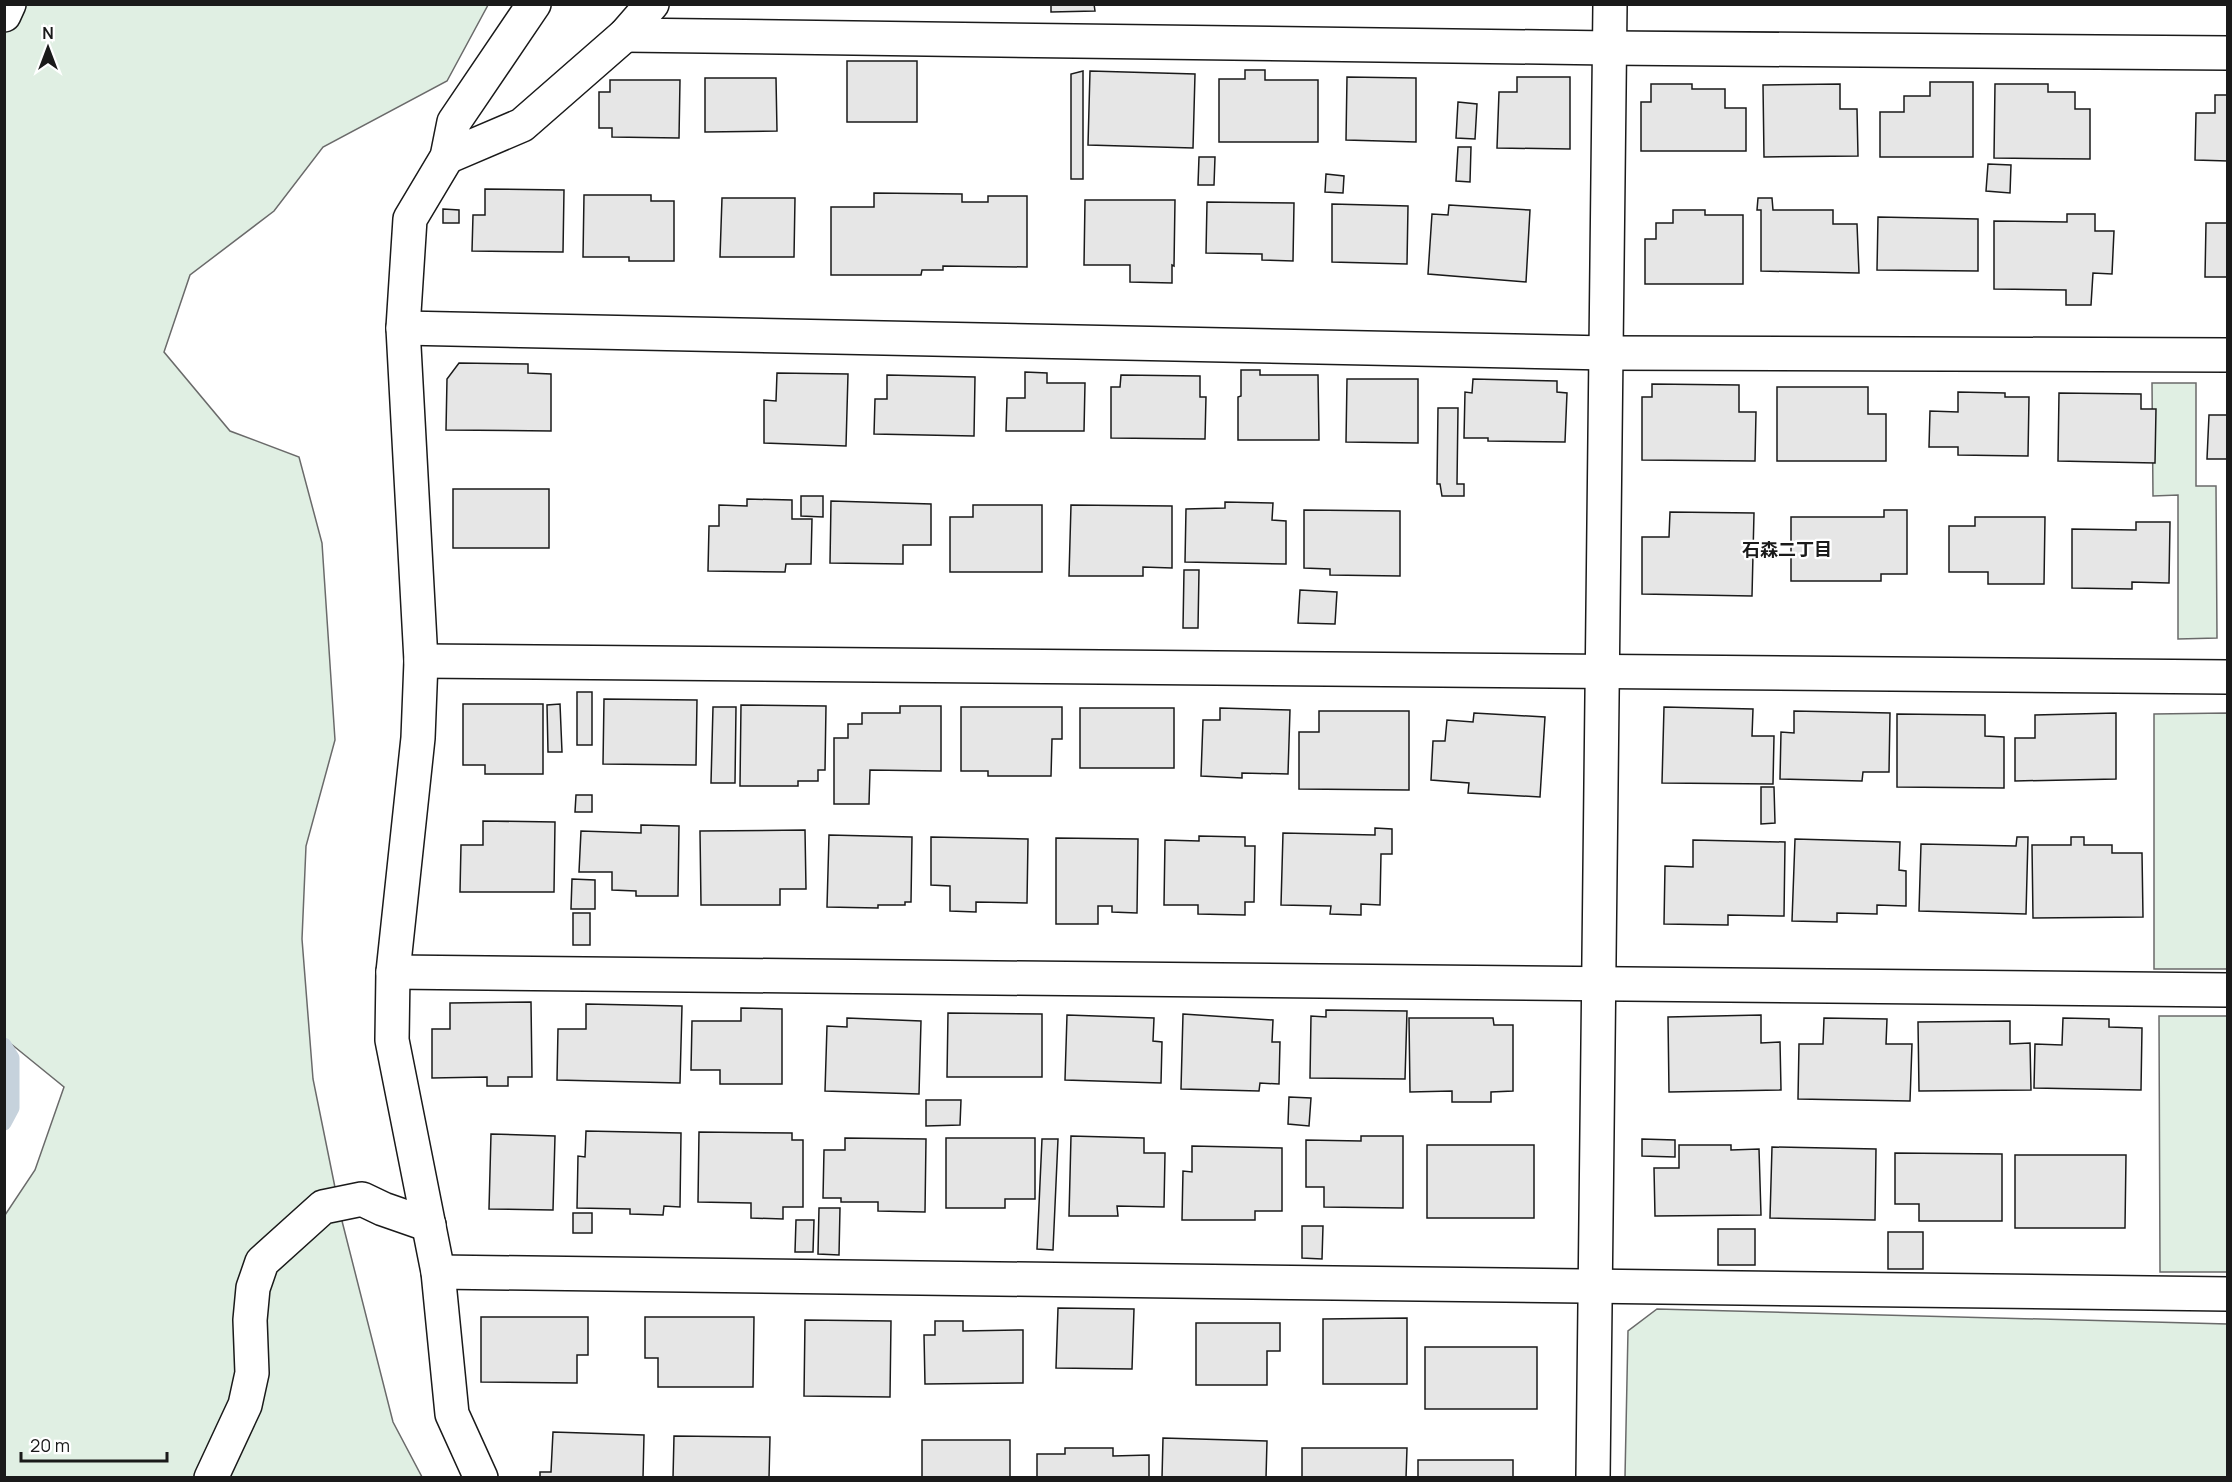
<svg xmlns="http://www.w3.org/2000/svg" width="2232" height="1482" font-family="Manrope,'Noto Sans JP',sans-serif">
  <rect width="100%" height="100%" fill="#fff"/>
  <g fill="#e0efe3" stroke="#6a6a6a" stroke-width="1.5">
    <path d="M13,4L488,5L447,81L323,147L274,211L190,275L164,352L230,431L299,457L322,543L335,740L306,846L302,939L313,1079L341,1217L393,1422L422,1477H5V1215L35,1170L64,1087L5,1039L4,17Z"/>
    <path d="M2152,383H2196V486H2216L2217,638L2178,639V495L2153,496Z"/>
    <path d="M2227,713V969H2154V714Z"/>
    <path d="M2159,1016H2227V1272H2160Z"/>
    <path d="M1657,1309L2227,1324V1477H1625L1628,1331Z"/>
  </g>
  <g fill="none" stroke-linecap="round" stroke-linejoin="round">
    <path stroke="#c6d2dc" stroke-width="15" d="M4,1045L12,1058V1108L4,1123"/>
  </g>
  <g fill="#e6e6e6" stroke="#1a1a1a" stroke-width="1.5">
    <path d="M1051,4H1094L1095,11L1051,12Z"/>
    <rect x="847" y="61" width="70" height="61"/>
    <path d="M1245,70H1265V80H1318V142H1219V79H1245Z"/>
    <path d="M1083,71V179H1071V74Z"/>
    <path d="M1090,71L1195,74L1193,148L1088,145Z"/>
    <path d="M1347,77L1416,78V142L1346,140Z"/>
    <path d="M1517,77H1570V149L1497,148L1499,92H1517Z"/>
    <path d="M705,78H776L777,131L705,132Z"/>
    <path d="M610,80H680L679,138L612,137V128H599V92H610Z"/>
    <path d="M1930,82H1973V157H1880V112H1904V96H1930Z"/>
    <path d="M1651,84H1692V89H1725V108H1746V151H1641V102H1651Z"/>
    <path d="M1840,84V109H1857L1858,156L1764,157L1763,85Z"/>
    <path d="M1995,84H2048V92H2075V109H2090V159L1994,158Z"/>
    <path d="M2215,95H2228V161L2195,160L2196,113H2215Z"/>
    <path d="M1458,102L1477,104L1475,139L1456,138Z"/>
    <path d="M1458,147H1471L1470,182L1456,181Z"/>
    <path d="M1199,157H1215L1214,185H1198Z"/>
    <path d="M1988,164L2011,165L2010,193L1986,191Z"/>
    <path d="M1326,174L1344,176L1343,193L1325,192Z"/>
    <path d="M485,189L564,190L563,252L472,251L473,215H485Z"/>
    <path d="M874,193L962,194V202H988V196H1027V267L943,266V270H922L921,275H831V207H874Z"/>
    <path d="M584,195H651V201H674V261H629V257H583Z"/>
    <path d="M722,198H795L794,257H720Z"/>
    <path d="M1758,198H1772L1773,210H1833V224H1857L1859,273L1761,271V210H1757Z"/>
    <path d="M1085,200H1175L1174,266L1172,265V283L1130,282V265H1084Z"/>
    <path d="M1207,202L1294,203L1293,261L1262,260V254L1206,253Z"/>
    <path d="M1332,204L1408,206L1407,264L1332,262Z"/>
    <path d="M1449,205L1530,210L1526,282L1428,274L1432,214L1448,215Z"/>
    <path d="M443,209L459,210V223H443Z"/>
    <path d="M1673,210H1705V215H1743V284H1645V239H1656V223H1673Z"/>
    <path d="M2067,214H2095V231H2114L2112,274L2093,273L2091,305H2066V290L1994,289V221L2067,222Z"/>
    <path d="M1878,217L1978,219V271L1877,270Z"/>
    <path d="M2206,223H2228V277H2205Z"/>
    <path d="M459,363L528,364V373L551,374V431L446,430L447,379Z"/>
    <path d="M1241,370H1260V375H1318L1319,440H1238V397L1241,396Z"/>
    <path d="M1025,372L1047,373V383H1085L1084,431H1006L1007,398H1025Z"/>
    <path d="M777,373L848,374L846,446L764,443V400L776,401Z"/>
    <path d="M887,375L975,377L974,436L874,434L875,399H887Z"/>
    <path d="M1121,375L1200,376V397H1206L1205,439L1111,438V387H1120Z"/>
    <path d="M1347,379H1418V443L1346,442Z"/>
    <path d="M1473,379L1557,381V392L1567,393L1565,442L1488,441V438H1464L1465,392L1472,393Z"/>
    <path d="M1652,384L1739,385V412H1756L1755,461L1642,460V397H1652Z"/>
    <path d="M1777,387H1868V414H1886V461H1777Z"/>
    <path d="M1958,392L2005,393V397H2029L2028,456L1958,455V447H1929L1930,411L1958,412Z"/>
    <path d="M2059,393L2141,394V409H2156L2155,463L2058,461Z"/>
    <path d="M1438,408H1458L1457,484H1464V496H1442L1440,484H1437Z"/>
    <path d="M2209,415H2228V459H2207Z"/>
    <rect x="453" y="489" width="96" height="59"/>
    <path d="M801,496H823V517L801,516Z"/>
    <path d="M747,499L792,500V519H812L811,564H786L785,572L708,571L709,526H719V505L747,506Z"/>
    <path d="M831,501L931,504V545H903V564L830,563Z"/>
    <path d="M1225,502L1273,503L1272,520L1286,521V564L1185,562L1186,509L1225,508Z"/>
    <path d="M973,505H1042V572H950V517H973Z"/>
    <path d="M1071,505L1172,506V568L1143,567V576H1069Z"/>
    <path d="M1304,510L1400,511V576L1330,575V569L1304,568Z"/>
    <path d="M1884,510H1907V574H1881V581H1791V517H1884Z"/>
    <path d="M1670,512L1754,513L1752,596L1642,594V537H1669Z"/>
    <path d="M1975,517H2045L2044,584H1988V572H1949V526H1975Z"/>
    <path d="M2136,522H2170L2169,583L2132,582V589L2072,588V529L2136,530Z"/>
    <path d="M1184,570H1199L1198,628H1183Z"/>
    <path d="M1300,590L1337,592L1335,624L1298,623Z"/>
    <rect x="577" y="692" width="15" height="53"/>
    <path d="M604,699L697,700L696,765L603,764Z"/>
    <path d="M463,704H543V774H485V765H463Z"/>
    <path d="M560,704L562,752H548L547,705Z"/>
    <path d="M741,705L826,706L825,770H818V781H798V786H740Z"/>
    <path d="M900,706H941V771L870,770L869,804H834V738H848V724H862V713H900Z"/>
    <path d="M713,707H736L735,783H711Z"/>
    <path d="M961,707H1062V739H1052L1051,776H988V771H961Z"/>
    <path d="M1664,707L1753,709L1752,736H1774L1773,784L1662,783Z"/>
    <rect x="1080" y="708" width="94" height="60"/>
    <path d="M1220,708L1290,710L1288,774L1242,773V778L1201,776L1203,720H1220Z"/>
    <path d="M1319,711H1409V790L1299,789V732H1319Z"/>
    <path d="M1794,711L1890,713L1889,772H1863L1862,781L1780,779L1781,732L1794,733Z"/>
    <path d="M1474,713L1545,717L1540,797L1468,793L1469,783L1431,780L1433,741H1445L1447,720L1473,722Z"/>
    <path d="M2116,713V779L2015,781V738H2035V715Z"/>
    <path d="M1897,714L1985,715V736L2004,737V788L1897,787Z"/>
    <path d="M1761,787H1774L1775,823L1761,824Z"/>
    <path d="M576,795H592V812H575Z"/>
    <path d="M483,821L555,822L554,892H460L461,845H483Z"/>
    <path d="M641,825L679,826L678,896H636V891L612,890V872H579L581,831L641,833Z"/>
    <path d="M1375,828L1392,829V854H1381L1380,905L1361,904V915L1330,914L1331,906L1281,905L1283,833L1375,835Z"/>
    <path d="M805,830L806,889H780V905H701L700,831Z"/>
    <path d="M829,835L912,837L911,902H905V905H878V908L827,907Z"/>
    <path d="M1199,836L1245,837V846H1255L1254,902H1245V915L1198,914V905H1164L1165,840L1199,841Z"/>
    <path d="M931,837L1028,839L1027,903L976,902V912L950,911V886L931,885Z"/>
    <path d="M2017,837H2028L2026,914L1919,911L1921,844L2016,846Z"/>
    <path d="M2071,837H2084V845H2112V853H2142L2143,917L2033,918L2032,845H2071Z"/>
    <path d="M1056,838L1138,839L1137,913L1112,912V906H1098V924H1056Z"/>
    <path d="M1795,839L1900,842L1899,870L1906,871V906L1877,905V914L1837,913V922L1792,921Z"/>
    <path d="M1693,840L1785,842L1784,916L1728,915V925L1664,924L1665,866L1693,867Z"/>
    <path d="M572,879L595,880V909H571Z"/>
    <rect x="573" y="913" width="17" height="32"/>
    <path d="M531,1002L532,1077H508V1086H487V1077L432,1078V1029H450V1003Z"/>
    <path d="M586,1004L682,1006L680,1083L557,1080L558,1029H586Z"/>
    <path d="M741,1008L782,1009V1084H720V1070H691L692,1021H741Z"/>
    <path d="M1326,1010L1407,1011L1405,1079L1310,1078L1311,1016L1326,1017Z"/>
    <path d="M948,1013L1042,1014V1077H947Z"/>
    <path d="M1183,1014L1273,1020L1272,1042H1280L1279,1084L1260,1083L1259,1091L1181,1089Z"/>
    <path d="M1067,1015L1154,1018L1153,1041L1162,1042L1161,1083L1065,1080Z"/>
    <path d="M1761,1015V1043L1780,1042L1781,1090L1669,1092L1668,1017Z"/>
    <path d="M847,1018L921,1021L919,1094L825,1091L827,1026L847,1027Z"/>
    <path d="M1409,1018H1493L1494,1025H1513V1091L1491,1092V1102H1452V1091L1410,1092Z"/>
    <path d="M1824,1018L1887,1019L1886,1044H1912L1910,1101L1798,1099L1799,1044H1823Z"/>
    <path d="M2063,1018L2109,1019V1027L2142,1028L2141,1090L2034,1088L2035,1044L2062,1045Z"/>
    <path d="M2010,1021V1044L2030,1043L2031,1090L1919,1091L1918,1022Z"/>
    <path d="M1289,1097L1311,1098L1309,1126L1288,1124Z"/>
    <path d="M926,1100H961L960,1125L926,1126Z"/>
    <path d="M586,1131L681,1133L680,1207L664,1206L663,1215L630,1214V1209L577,1208L578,1156L585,1157Z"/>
    <path d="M699,1132L792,1133V1140H803V1207H783V1219L751,1218V1203L698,1202Z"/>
    <path d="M491,1134L555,1136L553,1210L489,1209Z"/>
    <path d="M1071,1136L1144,1138V1153H1165L1164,1207L1117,1206L1118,1216H1069Z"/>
    <path d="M1361,1136H1403V1208L1324,1207V1187H1306V1140L1361,1141Z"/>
    <path d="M845,1138L926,1139L925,1212L878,1211V1202H841V1198H823L824,1150H845Z"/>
    <path d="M946,1138H1035V1199H1005V1208H946Z"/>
    <path d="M1042,1139H1058L1053,1250L1037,1249Z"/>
    <path d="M1642,1139L1675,1140V1157L1642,1156Z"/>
    <rect x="1427" y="1145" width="107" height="73"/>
    <path d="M1679,1145H1731V1150L1759,1149L1761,1215L1655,1216L1654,1168H1679Z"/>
    <path d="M1192,1146L1282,1148V1211H1255V1220H1182L1183,1171L1192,1172Z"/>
    <path d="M1772,1147L1876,1149L1875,1220L1770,1218Z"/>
    <path d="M1895,1153L2002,1154V1221H1919V1204H1895Z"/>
    <path d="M2015,1155H2126L2125,1228H2015Z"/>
    <path d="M819,1208H840L839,1255L818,1254Z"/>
    <rect x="573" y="1213" width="19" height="20"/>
    <path d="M796,1220H814L813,1252H795Z"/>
    <path d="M1302,1226H1323L1322,1259L1302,1258Z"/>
    <rect x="1718" y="1229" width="37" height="36"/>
    <rect x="1888" y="1232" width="35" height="37"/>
    <path d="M1058,1308L1134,1309L1132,1369L1056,1368Z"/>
    <path d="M481,1317H588V1355H577V1383L481,1382Z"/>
    <path d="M645,1317H754L753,1387H658V1358H645Z"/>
    <path d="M1407,1318V1384H1323V1319Z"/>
    <path d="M805,1320L891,1321L890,1397L804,1396Z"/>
    <path d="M935,1321H963V1331L1023,1330V1383L925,1384L924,1335H935Z"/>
    <path d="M1196,1323H1280V1351H1267V1385H1196Z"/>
    <rect x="1425" y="1347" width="112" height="62"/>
    <path d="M553,1432L644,1435L643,1478H540V1472H551Z"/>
    <path d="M674,1436L770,1437L769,1478H673Z"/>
    <path d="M1163,1438L1267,1441L1266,1478H1162Z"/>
    <rect x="922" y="1440" width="88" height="38"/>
    <path d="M1065,1448H1113V1456L1149,1455V1478H1037V1454H1065Z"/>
    <path d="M1302,1448H1407L1406,1478H1302Z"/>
    <rect x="1418" y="1460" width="95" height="18"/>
  </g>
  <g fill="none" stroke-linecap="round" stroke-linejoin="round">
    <defs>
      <g id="minor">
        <path d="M4,15L9,4"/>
        <path d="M625,35L1610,48L2228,53"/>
        <path d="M447,157L522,125L625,35L652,4"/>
        <path d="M403,328L1607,353L2228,355"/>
        <path d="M421,661L2228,677"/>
        <path d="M393,972L2228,990"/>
        <path d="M438,1272L2228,1294"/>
        <path d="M211,1478L245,1405L252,1373L250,1320L253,1288L262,1262L323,1207L362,1199L383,1209L429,1225"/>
        <path d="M481,1478L452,1414L438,1272L392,1040L393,972L418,738L421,661L403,328L410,219L447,157L454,122L534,4"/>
        <path d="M1593,1478L1610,4"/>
      </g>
    </defs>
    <use href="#minor" stroke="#1a1a1a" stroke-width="36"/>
    <use href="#minor" stroke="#fff" stroke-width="33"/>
  </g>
  <g text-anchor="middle" stroke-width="4.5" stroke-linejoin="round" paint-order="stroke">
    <g font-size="18" font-weight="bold" fill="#1a1a1a" stroke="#fff">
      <text x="1787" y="556">石森二丁目</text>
    </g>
  </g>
  <rect width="2232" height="1482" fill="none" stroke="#1a1a1a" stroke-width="12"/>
  <g transform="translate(48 48)" stroke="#ffffff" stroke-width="4.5" paint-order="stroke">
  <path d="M0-4.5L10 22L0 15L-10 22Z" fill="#1a1a1a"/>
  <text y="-9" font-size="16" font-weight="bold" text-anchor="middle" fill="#1a1a1a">N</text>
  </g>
  <path d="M21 1452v9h146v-9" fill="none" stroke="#1a1a1a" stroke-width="3"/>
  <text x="30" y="1452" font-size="18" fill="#1a1a1a" stroke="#ffffff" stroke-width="4.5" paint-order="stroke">20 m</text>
</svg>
